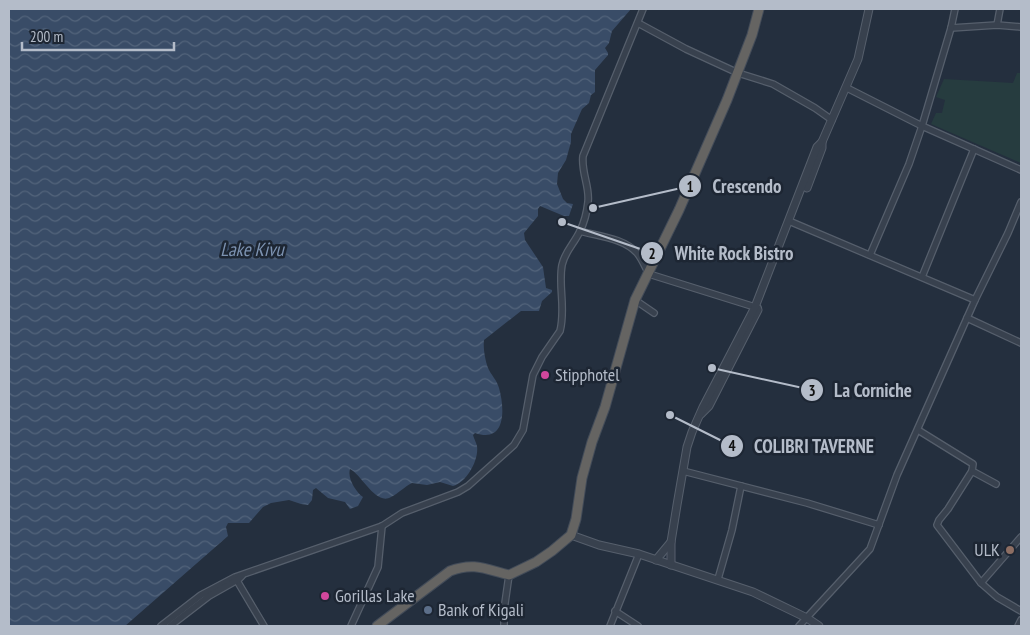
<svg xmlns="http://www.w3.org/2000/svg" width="1030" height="635" font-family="'PT Sans Narrow',sans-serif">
  <defs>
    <pattern id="water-waves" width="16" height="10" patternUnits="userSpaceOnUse" patternTransform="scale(1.25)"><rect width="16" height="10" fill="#394c67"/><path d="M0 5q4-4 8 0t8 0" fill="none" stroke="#53647b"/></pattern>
  </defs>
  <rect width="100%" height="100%" fill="#242f3e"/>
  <path fill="#263c3f" d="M1017,73H1021V163L931,124L936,113H942L945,100L936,97L944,79L1013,83Z"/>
  <path fill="url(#water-waves)" d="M9,9H631L612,31L609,43L605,48L608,53V55L595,70V92L591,95L589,103L582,109L571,134V142L566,160L558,173L557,184L563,199L567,203L573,204L569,216H564L540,206L538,209V216L524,233L525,240L543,267L546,288L552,290V292L542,301L539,311H521L484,340C483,348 485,360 488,368C491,375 497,380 499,388C505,409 506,444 475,433L473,435C474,439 476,442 477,446C479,460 467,482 453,486L440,482L427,485L412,483C404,487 399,493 391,497C376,506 362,475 350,469C347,478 356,492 363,497L358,506L350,509L345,502L328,498L316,488L313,490L312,500L308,505L301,504L289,500L271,503L263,507L249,523H228L226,527L228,536L125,626H9Z"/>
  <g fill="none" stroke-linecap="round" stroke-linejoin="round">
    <defs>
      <g id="minor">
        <path d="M638,23L686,49L738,73L773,84L815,108L832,120"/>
        <path d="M997,25L1000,9"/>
        <path d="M951,28L997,25L1021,27"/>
        <path d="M847,88L922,126L1021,170"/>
        <path d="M789,221L975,300"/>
        <path d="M580,231C597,236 624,238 637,253C642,259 645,267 649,274L758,308"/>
        <path d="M870,255L909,164L922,126L951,28L955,9"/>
        <path d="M922,277L974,149"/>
        <path d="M635,300L654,313"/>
        <path d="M967,318L1021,343"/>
        <path d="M918,430L973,464L972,471L948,509L939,520L937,525L981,583L997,597L1021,611"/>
        <path d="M683,471L807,503L879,525"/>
        <path d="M972,471L996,484"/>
        <path d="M236,579L264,626"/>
        <path d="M718,579L732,530L741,486"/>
        <path d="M981,583L1021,537"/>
        <path d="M615,611L638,626"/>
        <path d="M161,626L201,595L235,577L382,526L402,513L458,492L468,486L514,445L523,430L533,375L542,357L560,331C566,308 558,286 562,265C565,251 574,244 580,231C584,223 587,211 588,202C590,187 581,172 583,156L643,9"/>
        <path d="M170,626L209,596L239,579L242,576"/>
        <path d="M351,626L378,567L382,526"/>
        <path d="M504,626V610L509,575"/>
        <path d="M610,626L639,554"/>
        <path d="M799,626L870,549L897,475L975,300L1008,233L1021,202"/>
        <path d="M1018,626L1021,620"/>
      </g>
      <g id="tertiary">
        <path d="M807,188L822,148V142"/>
        <path d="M701,414L709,406L758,310"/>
        <path d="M571,535L599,545L639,554L753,592L807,618L819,626"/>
        <path d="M656,560L671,542"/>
        <path d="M671,565V542L677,505L687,447L692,432L703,407L755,307L817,147L822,142L858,59L869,9"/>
      </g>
      <path id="trunk" d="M377,626L450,571C474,562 485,569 509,575L536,562L552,551L571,535L576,519L582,478L592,442L605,407L635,300L679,210L727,100L752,35L759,9"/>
    </defs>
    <use href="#minor" stroke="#565f6c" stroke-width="8"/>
    <use href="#tertiary" stroke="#565f6c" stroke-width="9"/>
    <use href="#trunk" stroke="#434c59" stroke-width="11"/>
    <use href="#minor" stroke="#38414e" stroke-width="5.5"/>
    <use href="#tertiary" stroke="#38414e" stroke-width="7"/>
    <use href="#trunk" stroke="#656462" stroke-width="9"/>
  </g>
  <g fill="#d1479c" stroke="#1d2633" stroke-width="2">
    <circle cx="545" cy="375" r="5"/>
    <circle cx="325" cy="596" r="5"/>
  </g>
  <circle fill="#8d6e63" stroke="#1d2633" stroke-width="2" cx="1010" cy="550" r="5"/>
  <circle fill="#5c6f8a" stroke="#1d2633" stroke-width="2" cx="428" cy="610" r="5"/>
  <g text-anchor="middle" stroke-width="5" stroke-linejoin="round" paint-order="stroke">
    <g font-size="18" fill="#b4bcc9" stroke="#1d2633" text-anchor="start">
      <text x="555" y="381">Stipphotel</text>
      <text x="1000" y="556" text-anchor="end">ULK</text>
      <text x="335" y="602">Gorillas Lake</text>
      <text x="438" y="616">Bank of Kigali</text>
    </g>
    <g font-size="19" font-style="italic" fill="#7c92b1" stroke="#1d2633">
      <text x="252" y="256">Lake Kivu</text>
    </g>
  </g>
  <path fill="none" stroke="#b4bcc9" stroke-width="2" d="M593 208L690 186M562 222L652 253M712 368L812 390M670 415L732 446"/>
  <g fill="#b4bcc9" stroke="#1d2633" stroke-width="2">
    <circle cx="593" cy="208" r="5"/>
    <circle cx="562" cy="222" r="5"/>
    <circle cx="712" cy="368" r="5"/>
    <circle cx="670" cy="415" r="5"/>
    <circle cx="690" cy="186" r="12"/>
    <circle cx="652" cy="253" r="12"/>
    <circle cx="812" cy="390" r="12"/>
    <circle cx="732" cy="446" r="12"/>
  </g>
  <g font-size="15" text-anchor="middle" font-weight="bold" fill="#111">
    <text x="690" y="192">1</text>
    <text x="652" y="259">2</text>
    <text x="812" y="396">3</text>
    <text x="732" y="451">4</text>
  </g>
  <g font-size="19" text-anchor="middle" font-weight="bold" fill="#b4bcc9" stroke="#1d2633" stroke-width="5" stroke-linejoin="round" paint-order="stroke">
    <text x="747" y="193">Crescendo</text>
    <text x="734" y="260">White Rock Bistro</text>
    <text x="873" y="397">La Corniche</text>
    <text x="814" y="453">COLIBRI TAVERNE</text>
  </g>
  <rect width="1030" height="635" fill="none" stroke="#b4bcc9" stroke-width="20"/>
  <path d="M22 42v8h152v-8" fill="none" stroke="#b4bcc9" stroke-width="2.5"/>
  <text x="30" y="42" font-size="15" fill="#b4bcc9" stroke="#1d2633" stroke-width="4" paint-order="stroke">200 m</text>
</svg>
